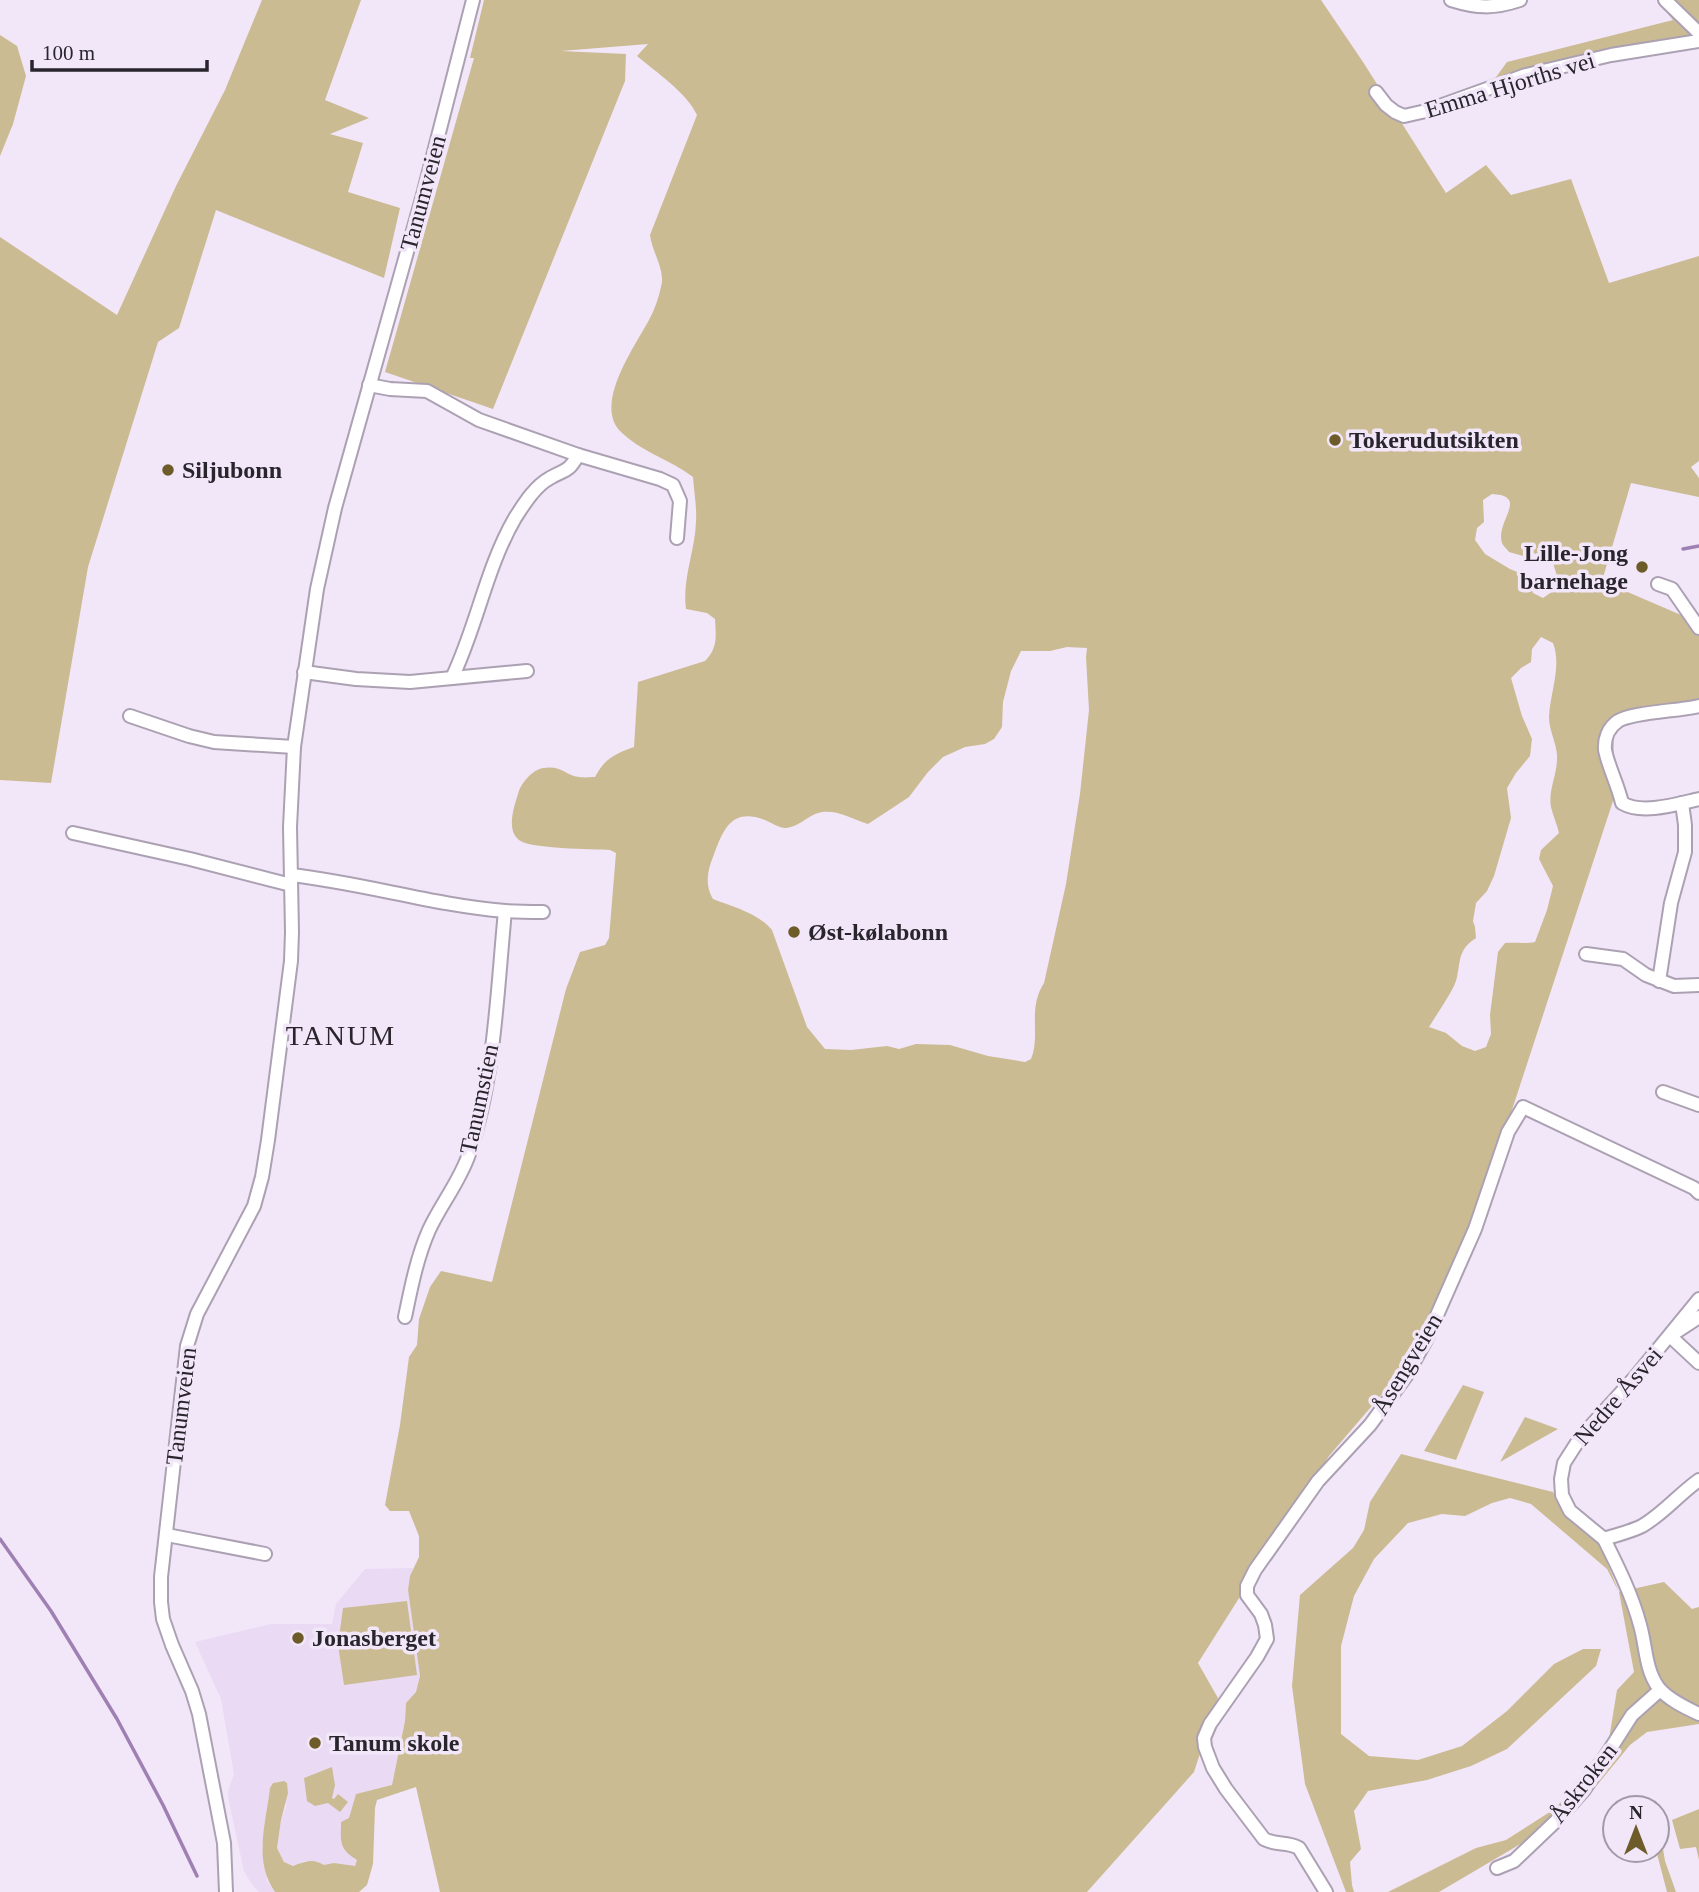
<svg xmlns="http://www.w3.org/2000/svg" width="1699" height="1892" font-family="'Times New Roman',serif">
  <rect width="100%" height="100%" fill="#f2e6f9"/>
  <path fill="#eadaf4" d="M413,1568L408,1590L420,1676L416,1692L406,1703L405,1721L392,1785L356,1794L349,1819L341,1822V1842L358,1860L355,1866L324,1865L304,1861L293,1866L284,1862L277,1848L281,1820L286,1807L287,1783L283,1781L273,1783L270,1788L262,1846L267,1881L275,1892H259L251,1883L244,1871L229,1802L228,1791L234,1774L221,1699L195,1642L271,1624H332L336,1604L365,1569Z"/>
  <g fill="#cbbb92" fill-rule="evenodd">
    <path d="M262,0H361L325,100L369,118L330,134L363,143L348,192L400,208L384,278L216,210L179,328L158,342L88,567L51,783L0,780V237L117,315L176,186L225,90Z"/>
    <path d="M484,0H1321L1363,62L1446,193L1486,165L1511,195L1571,179L1609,283L1699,256V461L1691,467L1699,478V497L1631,483L1602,581L1681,615L1699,634V706L1614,722L1613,801L1442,1324L1329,1456L1198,1663L1218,1698L1194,1772L1087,1892H440L416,1787L377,1800L375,1808L373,1864L367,1885L359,1892H275C253,1861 266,1823 270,1788L273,1783L284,1781L287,1783L288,1793L281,1820L277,1848L284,1862L293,1866C305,1861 313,1858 324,1865L334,1863L355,1866L357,1860C338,1848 341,1842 341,1822L349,1818L356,1794L392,1785L405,1721L406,1703L416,1692L420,1676L408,1590L410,1576L419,1557V1536L409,1511H390L385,1505L400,1425L409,1357L417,1345L419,1319L430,1287L441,1271L492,1282L566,989L580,952L605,945L609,938L616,853L610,850C594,849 529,849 519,840C506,830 514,807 518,794C521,783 532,770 543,768C562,765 564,775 579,777C584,778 590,777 595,777C605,758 615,754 634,747L638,682L705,661C718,648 716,636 715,619L707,613L686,609C682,579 695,551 696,522C697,507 694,492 693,477C671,460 641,452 620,431C595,405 631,352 645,327C652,316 658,301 661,287C666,271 652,252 650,235L697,115C687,93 656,72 637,56L648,44L561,51L626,54L625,81L493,409L385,372L474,58H470ZM1492,494C1530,496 1495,521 1502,543C1503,546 1507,549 1509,552L1523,556L1534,553L1541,559L1553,563L1557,576L1553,591L1543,598L1533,593L1529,582L1522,574L1510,569L1485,554L1475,540L1477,528L1484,522L1483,500ZM1541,637L1553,643C1562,666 1550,693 1549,717C1549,732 1558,745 1557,759C1557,775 1548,791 1551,807C1553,816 1557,824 1559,833L1541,850L1539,859L1553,886L1547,910L1535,942C1524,944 1515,942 1505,943L1498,952L1490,1015L1491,1034L1486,1047L1475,1051L1462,1046L1446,1033L1429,1027C1437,1014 1446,1001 1453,988C1463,970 1453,952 1476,938L1475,927L1473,921L1476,903L1487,891L1494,876L1511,818L1507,788L1516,773L1530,756L1532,739L1522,716L1511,678L1521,668L1531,662L1532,649ZM1067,647L1087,648L1086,657L1089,710L1080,794L1066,884L1044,983C1027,1009 1041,1035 1031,1059L1025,1062L988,1056L950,1045L916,1044L899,1049L887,1046L851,1050L825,1049L807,1027L772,930C758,913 733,907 713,899C705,886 707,871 713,857C723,830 731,807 765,820C772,823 779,828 786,828C797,827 806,818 815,814C834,807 850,819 868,824L909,797L928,772L943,757L965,747L985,744L994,739L1002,727L1003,702L1011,671L1021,651H1050Z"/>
    <path d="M1657,0H1699V43L1491,84L1507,62L1673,20Z"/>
    <path d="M0,35L17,46L26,76L13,124L0,156Z"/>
    <path d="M1463,1385L1484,1392L1456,1460L1424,1451Z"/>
    <path d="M1525,1417L1558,1429L1500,1462Z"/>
    <path d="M1401,1454L1553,1492L1560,1507L1600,1545L1619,1592L1664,1582L1692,1609L1699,1607V1724L1647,1732L1630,1745L1575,1812L1439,1892H1388L1476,1848L1506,1840L1556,1808L1609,1739L1617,1690L1634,1672L1619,1592L1607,1569L1531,1504L1510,1498L1492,1503L1465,1516L1442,1514L1408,1523L1374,1559L1354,1596L1341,1646V1734L1369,1756L1418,1760L1462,1746L1507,1711L1554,1664L1583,1649H1601L1596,1666L1507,1749L1471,1766L1427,1780L1368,1791L1354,1811L1361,1849L1350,1862L1352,1885L1354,1892H1346L1305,1784L1292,1686L1300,1595L1353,1548L1364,1530L1370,1502Z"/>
    <path d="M407,1601L417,1675L344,1685L338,1645L343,1608Z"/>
    <path d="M332,1767L335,1785L332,1798L334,1799L338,1794L348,1802L340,1812L328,1803L315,1806L307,1801L304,1778Z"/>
    <path d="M1699,1809V1860L1696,1847L1680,1849L1672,1820Z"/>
    <path d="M1659,1824L1665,1861L1676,1892H1667L1656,1850L1657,1825Z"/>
  </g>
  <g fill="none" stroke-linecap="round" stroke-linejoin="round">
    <g stroke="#9f80b2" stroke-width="3.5">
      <path d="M1683,549L1699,546"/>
      <path d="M0,1539L51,1611L117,1719L163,1805L197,1876"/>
    </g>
    <defs>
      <g id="minor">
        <path d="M1451,0C1477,8 1493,9 1520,0"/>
        <path d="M1665,0L1699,33"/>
        <path d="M1376,92L1386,105L1395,112L1404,116L1426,111L1526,75L1611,55L1699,41"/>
        <path d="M369,385L390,389L427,391L479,420L578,455L660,479L673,485L680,501L677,538"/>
        <path d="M1658,584L1672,589L1699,628"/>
        <path d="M304,672L356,679L410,682L527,671"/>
        <path d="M452,678C477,626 486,568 515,518C524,504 535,486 550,478C565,469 568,473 578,455"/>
        <path d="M1699,706C1679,711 1632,712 1618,721C1608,728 1604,739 1605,750C1608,766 1618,785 1622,803C1642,815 1677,804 1699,799"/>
        <path d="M130,716L189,736L214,742L294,747"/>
        <path d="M73,833L190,859L291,885"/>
        <path d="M291,875C363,883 433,905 505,911C518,912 531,912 543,912"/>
        <path d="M1586,954L1623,959L1646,975L1674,986L1699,985"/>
        <path d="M1659,981L1671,903L1685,852V825L1682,803"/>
        <path d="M1663,1092L1699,1105"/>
        <path d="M1699,1299L1636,1376L1580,1438L1564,1463L1561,1479L1562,1495L1570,1511L1604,1539C1616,1535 1630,1532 1642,1526C1663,1514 1679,1494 1699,1480"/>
        <path d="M405,1317C411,1288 417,1257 429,1230C441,1204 460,1181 469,1154C495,1077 497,992 505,911"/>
        <path d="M1699,1317L1670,1336L1699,1363"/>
        <path d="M167,1535L265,1554"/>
        <path d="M1604,1539C1618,1567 1632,1595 1640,1625C1646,1645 1645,1669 1658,1687C1667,1699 1686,1708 1699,1714"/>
        <path d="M1497,1868L1514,1861L1556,1821L1584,1790L1632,1715L1660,1690"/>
        <path d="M226,1892L224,1843L199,1714L192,1691L172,1645L163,1619L161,1602V1577L187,1346L197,1314L254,1206L262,1177L268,1140L291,961L292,932L290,827L294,747L317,589L335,508L423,195L473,0"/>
        <path d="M1326,1892L1299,1848C1286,1841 1277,1846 1264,1839L1226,1789L1213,1768L1205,1747L1204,1738L1210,1724L1257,1657L1267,1639L1265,1625L1261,1614L1247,1595V1586L1255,1570L1318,1481L1370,1425L1406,1376L1426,1340L1475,1229L1508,1132L1523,1107L1694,1188L1699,1193"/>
      </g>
    </defs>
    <use href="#minor" stroke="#aca1b3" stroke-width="16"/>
    <use href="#minor" stroke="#fff" stroke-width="12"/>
  </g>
  <g fill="#6e5b2a" stroke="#f2e6f9" stroke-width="2.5">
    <circle cx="1335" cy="440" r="7"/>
    <circle cx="168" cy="470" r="7"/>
    <circle cx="1642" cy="567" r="7"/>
    <circle cx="794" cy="932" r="7"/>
    <circle cx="298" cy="1638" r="7"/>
    <circle cx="315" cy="1743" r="7"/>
  </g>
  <g text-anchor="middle" stroke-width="7" stroke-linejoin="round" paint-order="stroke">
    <g font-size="24" fill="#29252c" stroke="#f2e6f9">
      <text transform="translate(1510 85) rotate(-17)" y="8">Emma Hjorths vei</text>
      <text transform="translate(423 193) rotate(-75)" y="8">Tanumveien</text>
      <text transform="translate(479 1099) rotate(-78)" y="8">Tanumstien</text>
      <text transform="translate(1407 1364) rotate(-59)" y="8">Åsengveien</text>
      <text transform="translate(1618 1396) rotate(-49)" y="8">Nedre Åsvei</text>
      <text transform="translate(181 1406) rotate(-83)" y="8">Tanumveien</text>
      <text transform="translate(1583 1783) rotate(-52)" y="8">Åskroken</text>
    </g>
    <g font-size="24" font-weight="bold" fill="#29252c" stroke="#f2e6f9" text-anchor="start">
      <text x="1349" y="448">Tokerudutsikten</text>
      <text x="182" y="478">Siljubonn</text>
      <text x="1628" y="561" text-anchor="end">Lille-Jong<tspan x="1628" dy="28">barnehage</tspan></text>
      <text x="808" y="940">Øst-kølabonn</text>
      <text x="312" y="1646">Jonasberget</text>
      <text x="329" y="1751">Tanum skole</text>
    </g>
    <g font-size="28" letter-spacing="2" fill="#29252c" stroke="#f2e6f9">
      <text x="341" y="1045">TANUM</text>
    </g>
  </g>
  <g transform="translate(1636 1829)"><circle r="33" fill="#f2e6f9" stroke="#a299a7" stroke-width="2"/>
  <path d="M0-5L12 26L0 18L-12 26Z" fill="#6e5b2a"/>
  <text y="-10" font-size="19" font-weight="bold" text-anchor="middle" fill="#29252c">N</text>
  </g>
  <path d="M32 60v10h175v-10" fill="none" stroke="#29252c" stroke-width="3.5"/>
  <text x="42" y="60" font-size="21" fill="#29252c" stroke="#f2e6f9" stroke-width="5" paint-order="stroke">100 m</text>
</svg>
